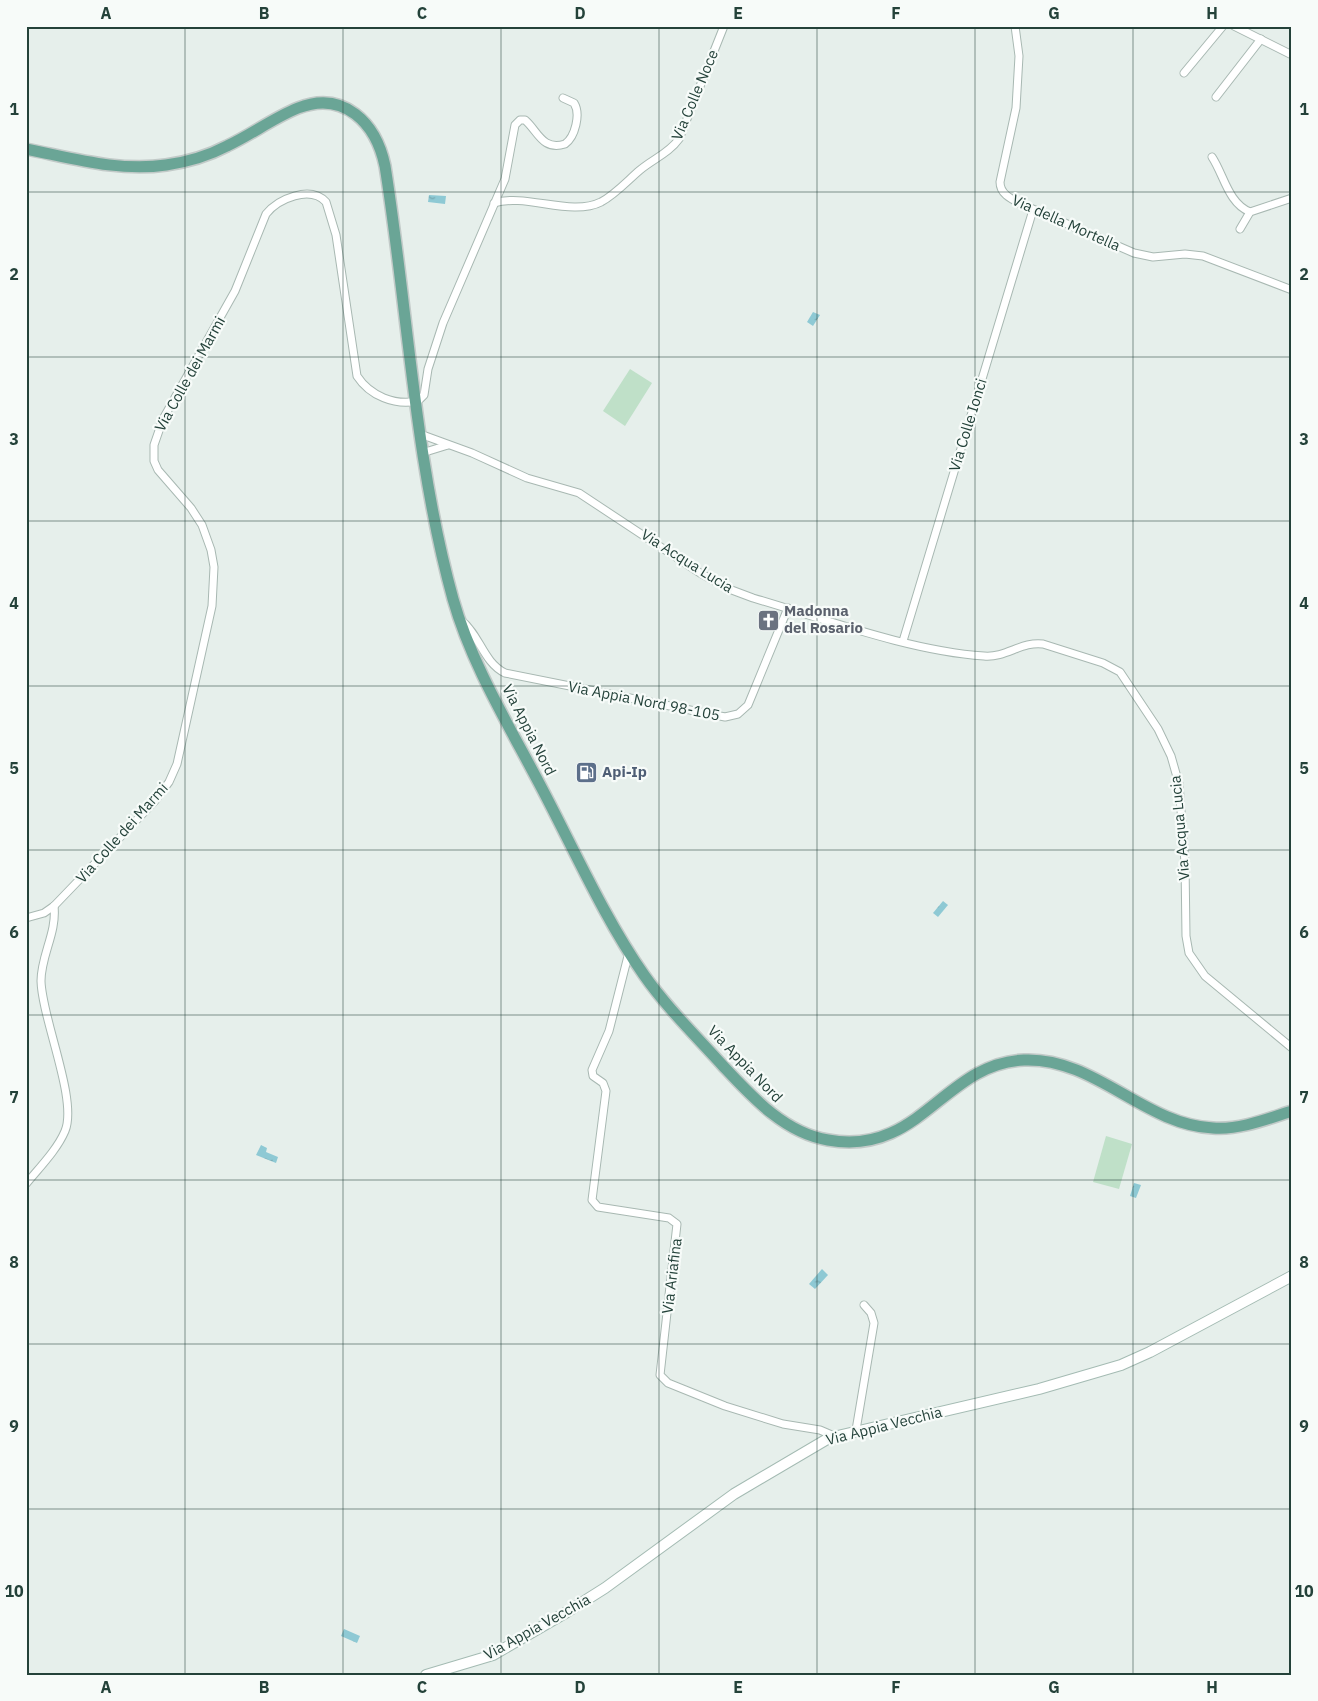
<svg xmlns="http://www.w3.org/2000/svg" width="1318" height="1701" font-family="'IBM Plex Sans',sans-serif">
  <defs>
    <pattern id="water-ripples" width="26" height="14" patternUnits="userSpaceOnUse" patternTransform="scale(1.25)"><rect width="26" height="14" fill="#8ec9d4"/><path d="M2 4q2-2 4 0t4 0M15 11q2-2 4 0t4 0" fill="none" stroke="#74a5ad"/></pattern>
  </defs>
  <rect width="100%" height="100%" fill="#e6efeb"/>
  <g fill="#bfe0c8">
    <path d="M630,369L652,383L625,426L603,411Z"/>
    <path d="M1106,1136L1132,1144L1119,1189L1093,1182Z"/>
  </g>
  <g fill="url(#water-ripples)">
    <path d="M429,195L446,196L445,204L428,202Z"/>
    <path d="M813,312L820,315L813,326L807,322Z"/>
    <path d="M943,901L948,905L938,917L933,913Z"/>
    <path d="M261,1145L267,1148L266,1152L278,1157L276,1163L256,1155Z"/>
    <path d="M1134,1183L1141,1185L1136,1198L1130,1196Z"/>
    <path d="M822,1269L828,1275L815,1289L809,1284Z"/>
    <path d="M344,1629L360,1636L357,1643L341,1636Z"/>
  </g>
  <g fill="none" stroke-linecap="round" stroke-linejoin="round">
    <defs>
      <g id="minor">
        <path d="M1015,26L1019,56L1016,108L1000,182C1000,194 1011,199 1021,204L1134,253L1153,257L1185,254L1203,256L1292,290"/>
        <path d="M1234,26L1292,55"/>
        <path d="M1184,73L1223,26"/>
        <path d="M1216,97L1261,39"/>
        <path d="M1212,157C1224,175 1228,203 1250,212"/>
        <path d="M494,203C526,193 571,217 601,202C616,194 628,180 640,170C653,159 669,153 679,139L724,26"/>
        <path d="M1240,229L1250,212L1292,198"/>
        <path d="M420,434L472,453L527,478L579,493L700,573L729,589L753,598C825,619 910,651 984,656C1006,658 1022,641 1043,644L1103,663L1120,672L1158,729L1171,756L1179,784L1185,863L1186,936L1189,953L1205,976L1292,1048"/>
        <path d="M422,453L448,445"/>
        <path d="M461,620C480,635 483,662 505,673L725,717L738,714L748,705L788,608"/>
        <path d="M903,641L1033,210"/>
        <path d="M26,918L44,913L54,906L154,802L169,782L177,764L212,606L214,567L211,550L202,525L191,508L158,470L154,461V445L163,419L235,291L266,214C278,199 310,185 326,202L336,235L357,376C370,396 395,406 418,401L424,395L428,369L443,323L505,179L515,125L520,120H525C538,131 542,151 565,144C575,137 581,114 574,103L563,98"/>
        <path d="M629,952L609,1031L592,1070L593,1076L603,1083L606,1091L592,1200L598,1207L669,1218L677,1224L660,1375L668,1383L725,1406L783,1424L820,1430L834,1436"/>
        <path d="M26,1184C39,1168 57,1150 65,1131C78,1100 42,1019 41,981C41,955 57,933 54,906"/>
        <path d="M856,1430L874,1323L871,1313L864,1305"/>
      </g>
      <path id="secondary" d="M426,1675L493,1655L567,1612L605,1588L734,1494L829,1438L1039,1389L1121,1365L1150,1352L1292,1276"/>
      <path id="primary" d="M26,149C72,158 119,172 166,165C187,162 208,156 227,146C251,135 273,118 298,108C344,90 376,123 385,166C408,310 414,458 453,599C471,663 508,724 539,783C572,845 604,918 644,975C667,1008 697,1037 724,1067C753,1098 785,1133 828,1140C920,1157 944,1063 1024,1060C1095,1057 1144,1125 1213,1128C1240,1130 1267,1119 1292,1111"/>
    </defs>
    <use href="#minor" stroke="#a8b8b2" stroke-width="9"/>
    <use href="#secondary" stroke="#a4bbb3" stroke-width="12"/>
    <use href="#primary" stroke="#c2cac8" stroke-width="14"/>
    <use href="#minor" stroke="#fff" stroke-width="7"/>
    <use href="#secondary" stroke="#fff" stroke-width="10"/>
    <use href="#primary" stroke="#6aa596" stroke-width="11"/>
  </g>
  <path fill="none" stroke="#24423a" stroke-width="1" stroke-opacity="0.55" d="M185,26V1675M343,26V1675M501,26V1675M659,26V1675M817,26V1675M975,26V1675M1133,26V1675M26,192H1292M26,357H1292M26,521H1292M26,686H1292M26,850H1292M26,1015H1292M26,1180H1292M26,1344H1292M26,1509H1292"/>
  <defs>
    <symbol id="church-square" viewBox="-11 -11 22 22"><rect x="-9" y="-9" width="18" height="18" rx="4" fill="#6b7280" stroke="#f7fbf9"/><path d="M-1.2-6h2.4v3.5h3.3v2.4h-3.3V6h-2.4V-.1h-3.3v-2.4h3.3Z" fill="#fff"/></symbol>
    <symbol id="fuel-square" viewBox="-11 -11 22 22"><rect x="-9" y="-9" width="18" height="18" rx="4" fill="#5c6f8a" stroke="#f7fbf9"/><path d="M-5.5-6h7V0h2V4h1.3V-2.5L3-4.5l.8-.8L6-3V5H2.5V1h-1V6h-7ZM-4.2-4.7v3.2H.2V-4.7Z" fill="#fff"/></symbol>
  </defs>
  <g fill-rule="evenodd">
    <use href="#church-square" x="756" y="608" width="25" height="25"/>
    <use href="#fuel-square" x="574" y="760" width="25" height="25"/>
  </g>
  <g text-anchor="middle" stroke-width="4.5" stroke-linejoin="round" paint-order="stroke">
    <g font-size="15" fill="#24423a" stroke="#f7fbf9">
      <text transform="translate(695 95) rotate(-67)" y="5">Via Colle Noce</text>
      <text transform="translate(1066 223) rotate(24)" y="5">Via della Mortella</text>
      <text transform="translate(190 374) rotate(-61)" y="5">Via Colle dei Marmi</text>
      <text transform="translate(968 425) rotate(-73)" y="5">Via Colle Ionci</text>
      <text transform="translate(687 561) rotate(32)" y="5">Via Acqua Lucia</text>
      <text transform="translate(644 701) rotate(11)" y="5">Via Appia Nord 98-105</text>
      <text transform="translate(529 730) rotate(63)" y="5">Via Appia Nord</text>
      <text transform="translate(1180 828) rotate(-95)" y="5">Via Acqua Lucia</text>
      <text transform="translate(122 833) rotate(-48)" y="5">Via Colle dei Marmi</text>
      <text transform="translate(745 1064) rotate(46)" y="5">Via Appia Nord</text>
      <text transform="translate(672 1276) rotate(-83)" y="5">Via Ariafina</text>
      <text transform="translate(884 1426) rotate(-14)" y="5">Via Appia Vecchia</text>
      <text transform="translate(537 1627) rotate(-29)" y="5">Via Appia Vecchia</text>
    </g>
    <g font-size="15" font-weight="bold" fill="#5b616d" stroke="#f7fbf9" text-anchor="start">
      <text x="784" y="616">Madonna<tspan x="784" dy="17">del Rosario</tspan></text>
    </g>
    <g font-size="15" font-weight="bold" fill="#4e5e75" stroke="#f7fbf9" text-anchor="start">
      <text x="602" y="777">Api-Ip</text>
    </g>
  </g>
  <rect width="1318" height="1701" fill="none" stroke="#f7fbf9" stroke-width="55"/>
  <rect x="28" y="28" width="1262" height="1646" fill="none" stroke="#24423a" stroke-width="2"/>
  <g font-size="16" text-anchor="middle" font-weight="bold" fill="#24423a">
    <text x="106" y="19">A</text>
    <text x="264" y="19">B</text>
    <text x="422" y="19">C</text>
    <text x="580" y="19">D</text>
    <text x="738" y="19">E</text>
    <text x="896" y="19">F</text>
    <text x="1054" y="19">G</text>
    <text x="1212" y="19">H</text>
    <text x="14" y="115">1</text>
    <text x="1304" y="115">1</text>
    <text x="14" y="280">2</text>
    <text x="1304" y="280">2</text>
    <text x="14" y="445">3</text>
    <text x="1304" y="445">3</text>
    <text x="14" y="609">4</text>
    <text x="1304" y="609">4</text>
    <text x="14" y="774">5</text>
    <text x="1304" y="774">5</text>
    <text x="14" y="938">6</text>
    <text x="1304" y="938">6</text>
    <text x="14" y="1103">7</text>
    <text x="1304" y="1103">7</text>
    <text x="14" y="1268">8</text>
    <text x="1304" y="1268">8</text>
    <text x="14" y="1432">9</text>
    <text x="1304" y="1432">9</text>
    <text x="14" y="1597">10</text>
    <text x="1304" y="1597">10</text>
    <text x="106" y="1693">A</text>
    <text x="264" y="1693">B</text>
    <text x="422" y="1693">C</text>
    <text x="580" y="1693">D</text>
    <text x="738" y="1693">E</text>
    <text x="896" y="1693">F</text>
    <text x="1054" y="1693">G</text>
    <text x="1212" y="1693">H</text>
  </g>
</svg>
